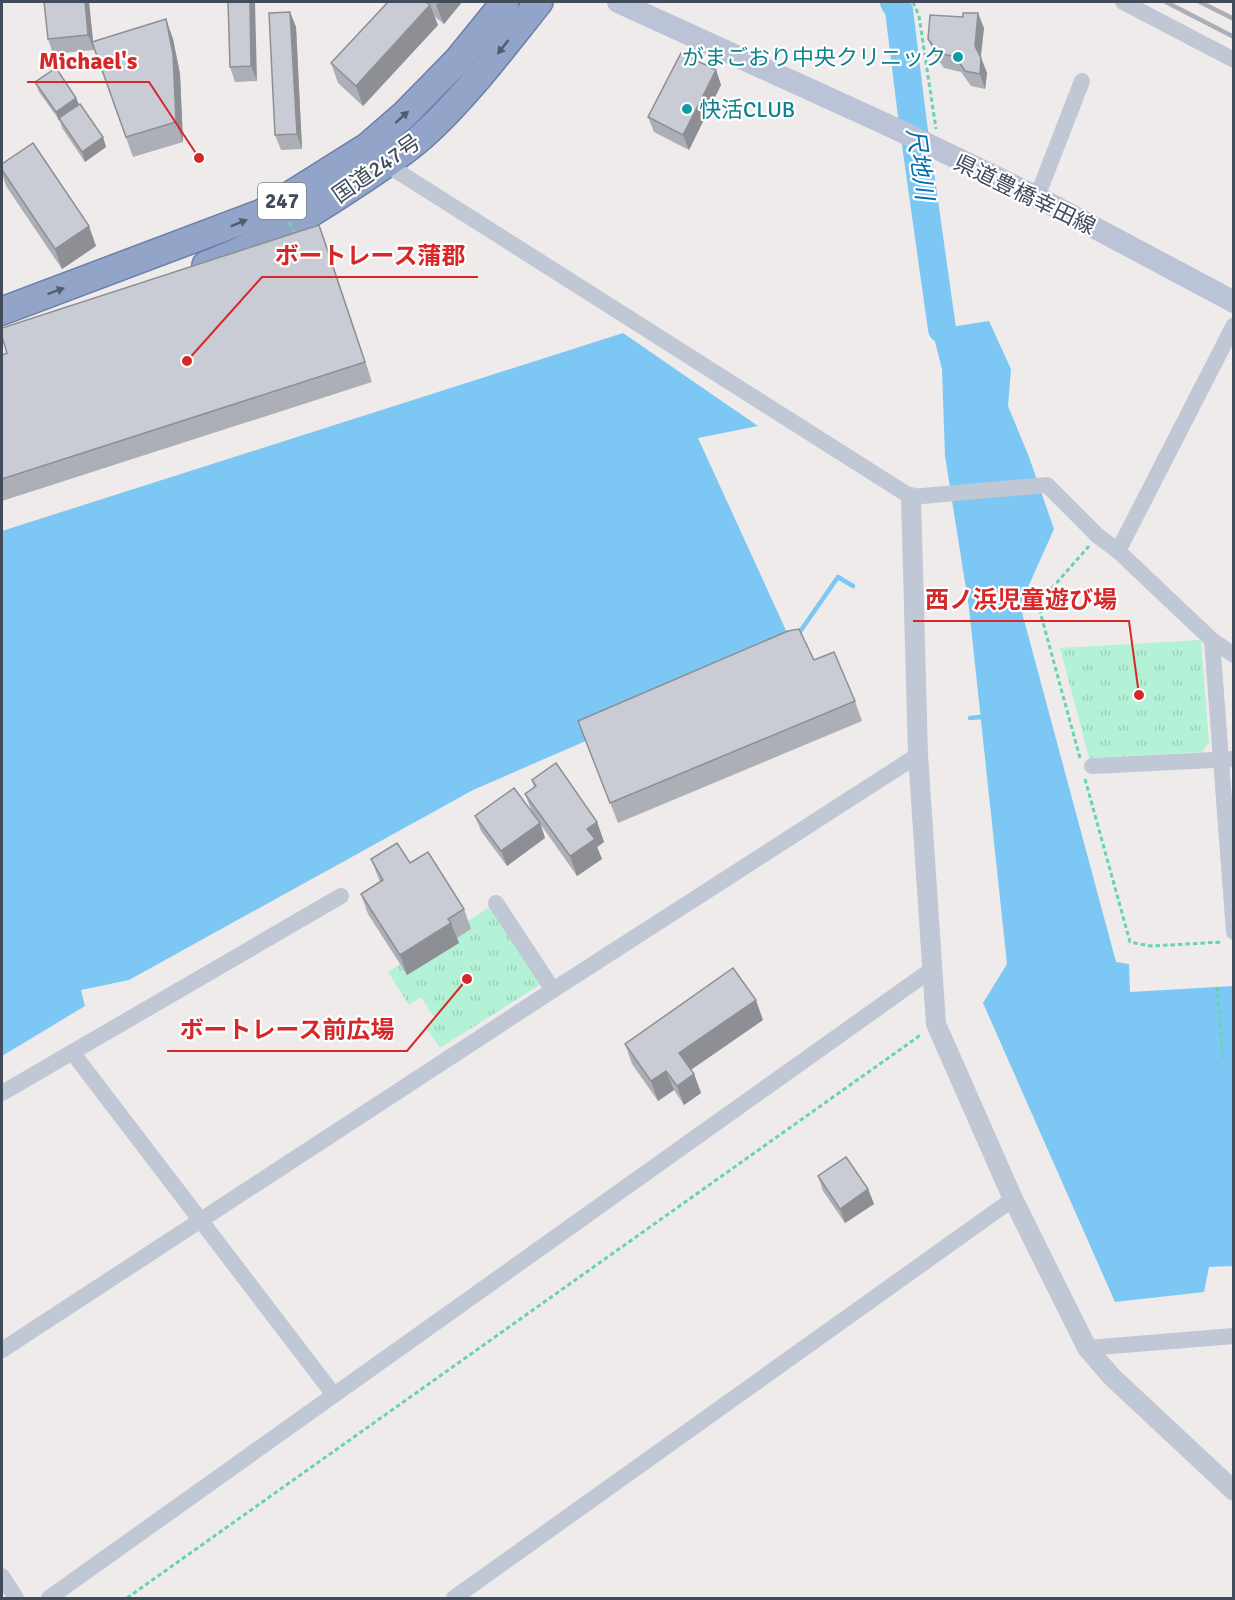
<svg xmlns="http://www.w3.org/2000/svg" width="1235" height="1600" font-family="Signika,'Noto Sans JP',sans-serif">
  <defs>
    <pattern id="grass-tufts" width="24" height="20" patternUnits="userSpaceOnUse" patternTransform="scale(1.5)"><rect width="24" height="20" fill="#b3f2d6"/><path d="M3 7l-1-3M5 7V3M7 7l1-3M15 17l-1-3M17 17v-4M19 17l1-3" fill="none" stroke="#9bd1ba"/></pattern>
  </defs>
  <rect width="100%" height="100%" fill="#efebeb"/>
  <g fill="url(#grass-tufts)">
    <path d="M1201,640L1209,742L1202,752L1089,758L1060,648Z"/>
    <path d="M496,903L541,984L440,1048L425,1026L435,1019L421,997L409,1005L388,972Z"/>
  </g>
  <g fill="#7cc7f4">
    <path d="M989,321L1011,369L1008,406L1029,457L1054,529L1020,605L1116,962L1129,964L1130,992L1233,986V1266L1209,1267L1204,1292L1115,1302L983,1003L1007,964L969,608L945,456L942,369L932,330Z"/>
    <path d="M623,333L758,426L698,438L795,650L473,790L129,980L81,990L85,1006L2,1056V531Z"/>
  </g>
  <g fill="none" stroke-linecap="round" stroke-linejoin="round">
    <g stroke="#7cc7f4" stroke-width="4.5">
      <path d="M797,636L838,577L853,586"/>
      <path d="M970,718L981,717"/>
    </g>
    <path stroke="#7cc7f4" stroke-width="28" d="M894,2L899,10L912,116L942,329"/>
    <defs>
      <g id="trunk">
        <path d="M206,265C261,245 311,214 359,182C383,166 408,150 429,130C470,91 504,46 539,2"/>
        <path d="M2,311L262,213L367,147L405,114L458,60L505,2"/>
      </g>
    </defs>
    <use href="#trunk" stroke="#697eac" stroke-width="30"/>
    <g stroke="#68d3b0" stroke-width="3" stroke-dasharray="4.5 3" stroke-linecap="butt">
      <path d="M913,2L919,16L936,129"/>
      <path d="M1080,758L1038,604L1089,546"/>
      <path d="M1085,779L1130,942L1150,946L1223,942"/>
      <path d="M1217,987L1223,1058"/>
      <path d="M127,1598L922,1034"/>
    </g>
    <g stroke="#c0c7d5" stroke-width="16">
      <path d="M1123,2L1234,60"/>
      <path d="M386,164L911,497L1047,485L1098,536L1118,551L1212,640L1234,655"/>
      <path d="M1037,197L1082,81"/>
      <path d="M1118,551L1234,325"/>
      <path d="M1212,640L1234,932"/>
      <path d="M1092,766L1234,759"/>
      <path d="M496,903L553,990"/>
      <path d="M72,1052L334,1395"/>
      <path d="M2,1093L341,896"/>
      <path d="M1087,1348L1234,1336"/>
      <path d="M2,1350L553,990L918,755"/>
      <path d="M2,1576L16,1598"/>
      <path d="M49,1598L931,970"/>
      <path d="M454,1598L1013,1199"/>
    </g>
    <path stroke="#c0c7d5" stroke-width="20" d="M911,497L918,755L936,1024L1013,1199L1087,1348L1112,1377L1234,1491"/>
    <path stroke="#bbc4d7" stroke-width="22" d="M618,2L892,127L1037,197L1234,302"/>
    <use href="#trunk" stroke="#92a4c7" stroke-width="27"/>
    <g stroke="#adafb7" stroke-width="4.5">
      <path d="M1166,2L1234,37"/>
      <path d="M1200,2L1234,19"/>
    </g>
    <path stroke="#68d3b0" stroke-width="3" stroke-dasharray="4.5 3" stroke-linecap="butt" d="M270,190L296,235"/>
  </g>
  <g fill="#adafb6">
    <path d="M44,2H89L93,42L173,39L180,74L183,142L133,157L93,46L94,50L53,54L48,39Z"/>
    <path d="M228,2L257,81L235,82L230,67Z"/>
    <path d="M388,2H462L444,24L434,16L438,25L363,106L338,83L331,63Z"/>
    <path d="M290,12L296,27L302,149L281,150L275,135Z"/>
    <path d="M984,28L981,57L987,73L985,89L971,86L961,72L944,68L934,54L928,39Z"/>
    <path d="M716,70L721,85L689,150L654,132L648,117Z"/>
    <path d="M35,82L76,98L79,104L103,137L106,147L85,162L62,128L60,121L39,92Z"/>
    <path d="M2,164L96,246L62,269L6,186L2,173Z"/>
    <path d="M319,225L372,382L2,501V355Z"/>
    <path d="M814,660L855,701L862,721L618,823L578,721Z"/>
    <path d="M532,780L597,822L604,842L597,847L602,859L577,876L541,825L545,838L507,866L481,831L475,816L532,812L525,794L534,787Z"/>
    <path d="M371,859L410,863L464,909L471,929L457,938L459,943L407,975L368,914L361,894L380,882Z"/>
    <path d="M763,1020L691,1070L694,1074L701,1093L684,1105L674,1090L658,1101L632,1064L625,1044Z"/>
    <path d="M818,1176L868,1189L874,1204L845,1223L823,1191Z"/>
  </g>
  <g fill="#8d8f94">
    <path d="M85,2H89L94,50L88,35Z"/>
    <path d="M250,2H255L257,81L251,66Z"/>
    <path d="M439,2H462L444,24L436,5Z"/>
    <path d="M430,5L438,25L363,106L356,86Z"/>
    <path d="M290,12L296,27L302,149L297,134Z"/>
    <path d="M978,13L984,28L980,61L975,46Z"/>
    <path d="M166,19L173,39L180,74L183,142L176,122Z"/>
    <path d="M981,58L987,73L985,89L980,74Z"/>
    <path d="M716,70L721,85L689,150L683,135Z"/>
    <path d="M76,98L80,108L59,118V122L56,112Z"/>
    <path d="M103,137L106,147L85,162L82,152Z"/>
    <path d="M319,225L326,244L372,382L365,362Z"/>
    <path d="M89,226L96,246L62,269L55,249Z"/>
    <path d="M597,822L604,842L597,847L602,859L577,876L570,856L587,829Z"/>
    <path d="M540,823L545,838L507,866L501,851Z"/>
    <path d="M451,923L459,943L407,975L400,955Z"/>
    <path d="M756,1000L763,1020L686,1073L679,1053Z"/>
    <path d="M666,1071L674,1090L658,1101L651,1081Z"/>
    <path d="M694,1074L701,1093L684,1105L677,1086Z"/>
    <path d="M868,1189L874,1204L845,1223L840,1209Z"/>
  </g>
  <g fill="#c9ccd4" stroke="#8d8f94" stroke-width="1.5">
    <path d="M44,2H85L88,35L48,39Z"/>
    <path d="M228,2H250L251,66L230,67Z"/>
    <path d="M388,2H426L430,5L356,86L331,63Z"/>
    <path d="M290,12L297,134L275,135L269,13Z"/>
    <path d="M963,13H978L975,46L981,58L980,74L965,71L956,57L939,53L928,39L930,15L963,17Z"/>
    <path d="M166,19L173,54L176,122L126,137L92,42Z"/>
    <path d="M681,53L716,70L683,135L648,117Z"/>
    <path d="M56,68L76,98L56,112L35,82Z"/>
    <path d="M80,104L103,137L82,152L59,118Z"/>
    <path d="M33,143L89,226L55,249L2,170V164Z"/>
    <path d="M319,225L365,362L2,479V355L7,353L2,337V328Z"/>
    <path d="M799,629L814,660L834,652L855,701L610,803L578,721L788,631Z"/>
    <path d="M556,763L597,822L587,829L595,839L570,856L525,794L536,786L532,780Z"/>
    <path d="M514,788L540,823L501,851L475,816Z"/>
    <path d="M397,843L410,863L428,852L464,909L448,919L451,923L400,955L361,894L383,880L371,859Z"/>
    <path d="M733,968L756,1000L679,1053L694,1074L677,1086L666,1071L651,1081L625,1044Z"/>
    <path d="M846,1157L868,1189L840,1209L818,1176Z"/>
  </g>
  <defs><path id="oneway-solid" d="M-6-.8H1V-3.2L6.5 0L1 3.2V.8H-6Z" transform="scale(1.5)"/></defs>
  <g fill="#525d70">
    <use href="#oneway-solid" transform="translate(503 47) rotate(128)"/>
    <use href="#oneway-solid" transform="translate(402 117) rotate(-42)"/>
    <use href="#oneway-solid" transform="translate(239 223) rotate(-22)"/>
    <use href="#oneway-solid" transform="translate(56 291) rotate(-20)"/>
  </g>
  <g fill="#0f9aa8" stroke="#fff" stroke-width="2">
    <circle cx="958" cy="57" r="6"/>
    <circle cx="687" cy="109" r="6"/>
  </g>
  <g text-anchor="middle" stroke-width="4.5" stroke-linejoin="round" paint-order="stroke">
    <rect fill="#fff" stroke="#7b818c" stroke-width="1.5" x="258" y="183" width="48" height="36" rx="4.5"/>
    <g font-size="21" font-weight="bold" fill="#424b5a">
      <text x="282" y="208">247</text>
    </g>
    <g font-size="22" fill="#0d838f" stroke="#fff" text-anchor="end">
      <text x="946" y="65">がまごおり中央クリニック</text>
      <text x="699" y="117" text-anchor="start">快活CLUB</text>
    </g>
    <g font-size="22" fill="#424b5a" stroke="#fff">
      <text transform="translate(376 168) rotate(-35)" y="8">国道247号</text>
      <text transform="translate(1025 194) rotate(26)" y="8">県道豊橋幸田線</text>
    </g>
    <g font-size="24" font-style="italic" fill="#006eaf" stroke="#fff">
      <text transform="translate(920 164) rotate(82)" y="8">尺地川</text>
    </g>
  </g>
  <path fill="none" stroke="#d62828" stroke-width="2" d="M199 158L149 82H27M187 361L262 277H478M1139 695L1129 621H913M467 979L407 1051H167"/>
  <g fill="#d62828" stroke="#fff" stroke-width="2">
    <circle cx="199" cy="158" r="6"/>
    <circle cx="187" cy="361" r="6"/>
    <circle cx="1139" cy="695" r="6"/>
    <circle cx="467" cy="979" r="6"/>
  </g>
  <g font-size="24" text-anchor="middle" font-weight="bold" fill="#d62828" stroke="#fff" stroke-width="4.5" stroke-linejoin="round" paint-order="stroke">
    <text x="88" y="69">Michael's</text>
    <text x="370" y="264">ボートレース蒲郡</text>
    <text x="1021" y="608">西ノ浜児童遊び場</text>
    <text x="287" y="1038">ボートレース前広場</text>
  </g>
  <rect width="1235" height="1600" fill="none" stroke="#424b5a" stroke-width="6"/>
</svg>
